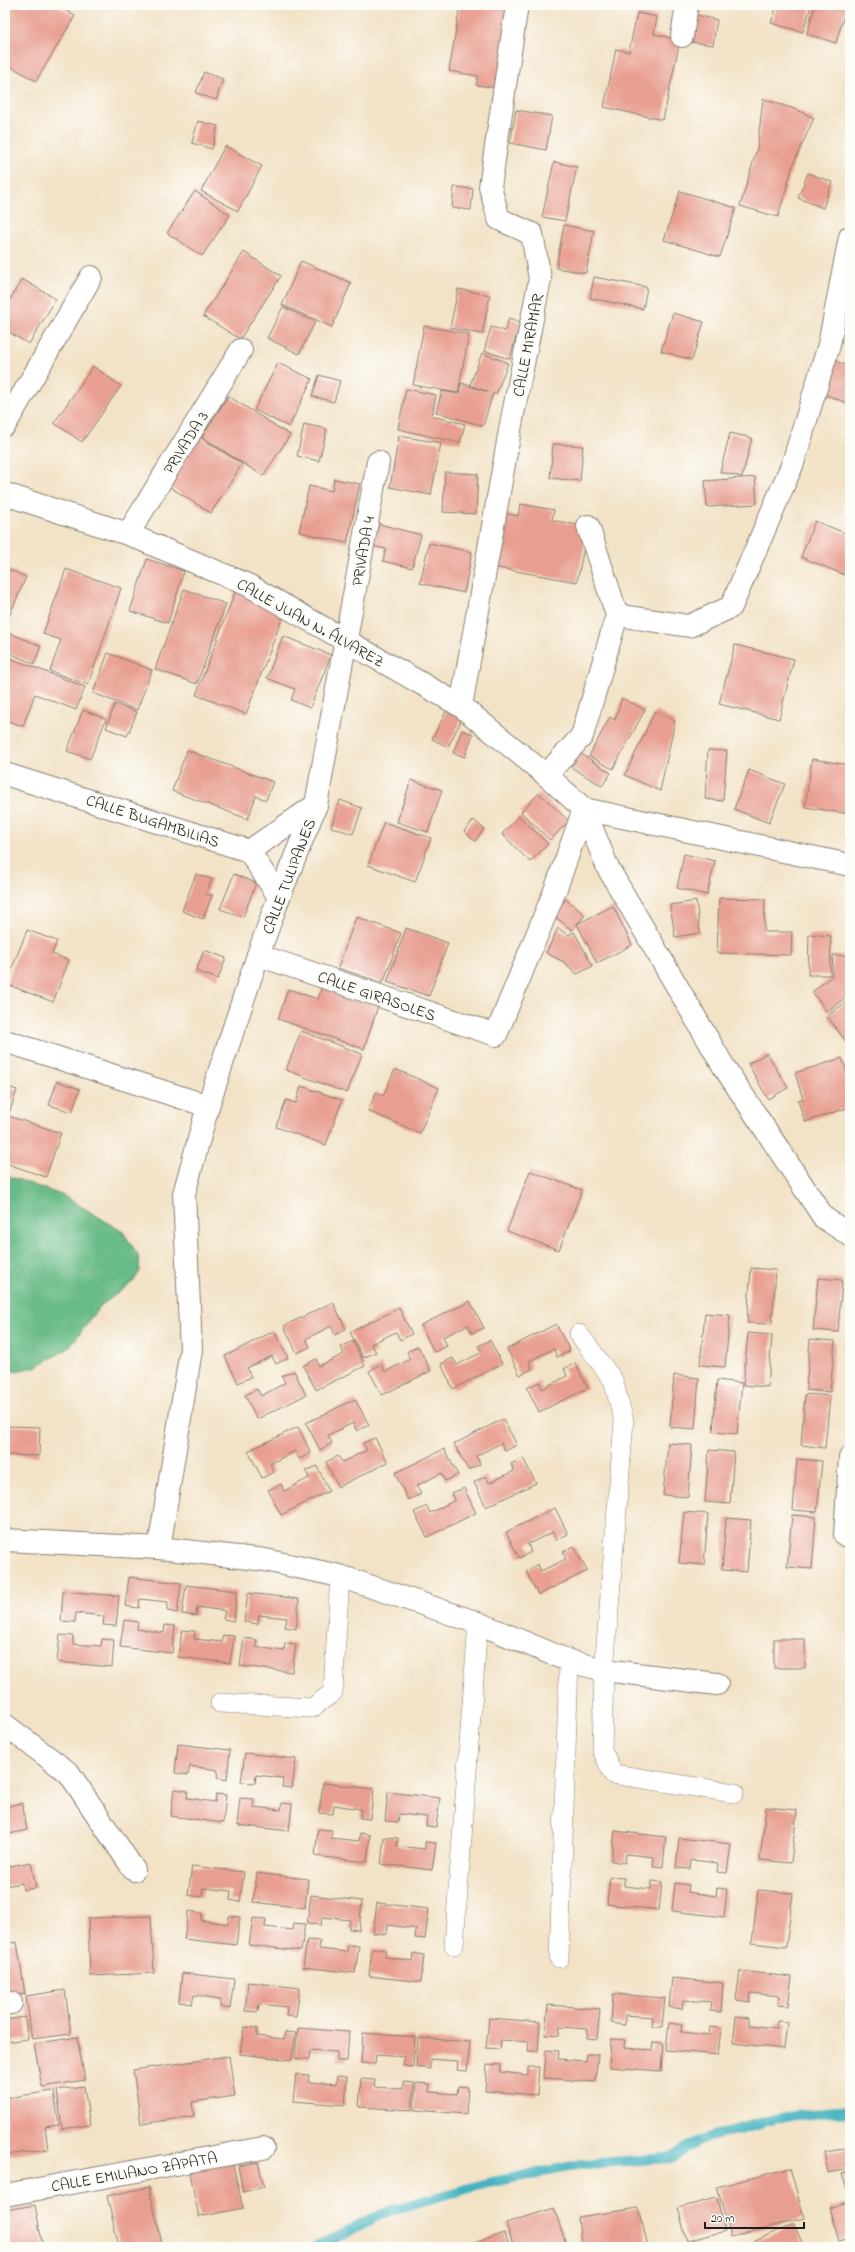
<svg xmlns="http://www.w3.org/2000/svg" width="855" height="2252" font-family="'Indie Flower',sans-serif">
  <rect width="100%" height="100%" fill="#fdfcf7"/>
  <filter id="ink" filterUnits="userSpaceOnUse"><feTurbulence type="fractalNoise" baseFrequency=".025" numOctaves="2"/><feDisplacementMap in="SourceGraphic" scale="8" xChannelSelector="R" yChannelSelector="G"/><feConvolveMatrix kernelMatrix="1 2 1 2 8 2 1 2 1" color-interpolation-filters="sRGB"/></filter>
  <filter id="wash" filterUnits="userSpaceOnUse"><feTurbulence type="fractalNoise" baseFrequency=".012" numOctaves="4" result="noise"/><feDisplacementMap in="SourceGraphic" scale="16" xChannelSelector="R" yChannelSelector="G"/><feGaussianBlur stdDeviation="0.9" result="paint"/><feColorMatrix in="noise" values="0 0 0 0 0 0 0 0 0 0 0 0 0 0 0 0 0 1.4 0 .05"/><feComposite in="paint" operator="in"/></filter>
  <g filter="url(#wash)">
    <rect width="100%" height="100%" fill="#f2e2c6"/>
    <path fill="#69bb87" stroke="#426c52" d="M5,1175L64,1196L123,1232L138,1255L140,1271L133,1282L100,1306L69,1348L35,1367L5,1373Z"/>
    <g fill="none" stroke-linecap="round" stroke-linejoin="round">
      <path stroke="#44b2c0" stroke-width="10" d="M316,2247L391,2210L488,2183L583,2164L670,2158L699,2140L786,2116L850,2111"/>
    </g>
    <g id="blocks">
      <g fill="#e89e90">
        <path d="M10,5H56L75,16L36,81L5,63V13Z"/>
        <path d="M460,5H513L498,88L476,85L478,76L449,71Z"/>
        <path d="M777,5H811L803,32L771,23Z"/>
        <path d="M815,5H847L836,43L807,34Z"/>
        <path d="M637,13L657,17L654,34L680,40L663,120L604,107L616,49L629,52Z"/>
        <path d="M697,15L717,20L713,45L691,42Z"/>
        <path d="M204,72L223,79L216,100L196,93Z"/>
        <path d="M763,99L795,109L814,118L793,165L778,217L740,206L757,149Z"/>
        <path d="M516,110L552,116L546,150L510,143Z"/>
        <path d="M198,121L218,126L212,149L192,143Z"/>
        <path d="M225,146L262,166L238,211L201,191Z"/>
        <path d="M554,162L577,167L565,221L542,217Z"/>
        <path d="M808,173L832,182L823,208L798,198Z"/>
        <path d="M454,187L473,189L471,210L452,208Z"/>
        <path d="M195,191L230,215L202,256L167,233Z"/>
        <path d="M680,191L736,208L720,257L664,240Z"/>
        <path d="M564,225L594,231L586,273L556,268Z"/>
        <path d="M244,252L281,276L240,339L203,316Z"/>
        <path d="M301,261L351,283L332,327L282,305Z"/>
        <path d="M594,277L647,287L643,309L590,298Z"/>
        <path d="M22,279L56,299L29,344L5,330V308Z"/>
        <path d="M458,289L490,295L482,334L450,328Z"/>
        <path d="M283,307L315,322L299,354L267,338Z"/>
        <path d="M673,313L704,322L692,360L661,351Z"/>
        <path d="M509,318L520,322L510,359L484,351L491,327L505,331Z"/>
        <path d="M424,326L469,334L458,393L413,385Z"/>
        <path d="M482,353L508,363L496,394L493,393L483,426L436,412L442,391L459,394L461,383L488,392L470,385Z"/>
        <path d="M833,360L850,367V404L821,393Z"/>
        <path d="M278,363L312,379L289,427L254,410Z"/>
        <path d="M93,366L121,386L82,442L54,423Z"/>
        <path d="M319,375L340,381L334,402L312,396Z"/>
        <path d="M406,389L436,395L432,416L465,424L460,443L398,429Z"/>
        <path d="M228,396L290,435L263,476L202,437Z"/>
        <path d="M304,424L327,429L319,461L297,456Z"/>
        <path d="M730,433L752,438L742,477L720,472Z"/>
        <path d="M399,436L441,443L431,495L390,487Z"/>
        <path d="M200,437L242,464L211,513L168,486Z"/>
        <path d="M553,444L583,446L580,481L550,478Z"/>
        <path d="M445,472L478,474L476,514L443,512Z"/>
        <path d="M755,477L757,504L707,507L705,481Z"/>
        <path d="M334,479L360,484L347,543L299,532L309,486L332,491Z"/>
        <path d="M520,504L554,510L552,520L588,527L577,582L493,567L503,513L518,516Z"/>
        <path d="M815,521L850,535V577L801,557Z"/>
        <path d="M379,524L421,535L412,568L383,561L386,549L373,546Z"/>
        <path d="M429,543L472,552L464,593L420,583Z"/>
        <path d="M147,559L184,571L168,623L130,611Z"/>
        <path d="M5,568L26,577L5,626Z"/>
        <path d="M66,569L121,588L88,685L50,671L61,640L43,634Z"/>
        <path d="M184,589L226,604L197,684L155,669Z"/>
        <path d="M235,592L285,611L246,714L196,695Z"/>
        <path d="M7,632L41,646L34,664L5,651V637Z"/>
        <path d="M283,636L331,655L310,708L291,700L295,689L267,678Z"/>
        <path d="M735,645L794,659L779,719L719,704Z"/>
        <path d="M108,653L152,670L137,710L93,693Z"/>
        <path d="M5,656L85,687L76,710L35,694L23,726L5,720Z"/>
        <path d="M622,698L645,710L613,769L589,756L610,717L615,720Z"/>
        <path d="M115,704L137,712L127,736L106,728Z"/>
        <path d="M83,710L106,719L90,759L67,751Z"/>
        <path d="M447,710L462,719L448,747L432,739Z"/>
        <path d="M655,711L675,721L660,791L625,775Z"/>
        <path d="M462,730L473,734L465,757L453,753Z"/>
        <path d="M187,750L273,782L266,800L256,796L248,819L172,791Z"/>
        <path d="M708,750L727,751L723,801L705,799Z"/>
        <path d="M580,753L611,773L602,786L571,767Z"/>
        <path d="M812,759L850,765V814L805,807Z"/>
        <path d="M749,770L785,784L769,823L734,809Z"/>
        <path d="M411,780L442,790L428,832L397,822Z"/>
        <path d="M539,793L569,821L550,840L521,812Z"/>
        <path d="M340,800L362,808L353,834L331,827Z"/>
        <path d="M519,816L548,844L530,862L502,834Z"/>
        <path d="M474,820L484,829L475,841L464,831Z"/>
        <path d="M384,822L431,838L415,882L368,865Z"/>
        <path d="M684,854L715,861L707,895L677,888Z"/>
        <path d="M196,874L212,879L206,894L212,895L203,919L182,911Z"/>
        <path d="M234,874L256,883L243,917L220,909Z"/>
        <path d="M719,898L765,899L764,932H792L791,955L717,953Z"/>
        <path d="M566,899L585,915L572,930L553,915Z"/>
        <path d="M696,901L700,933L675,937L670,905Z"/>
        <path d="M613,906L632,945L597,963L577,924Z"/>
        <path d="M356,917L401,933L383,983L338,968Z"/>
        <path d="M406,928L448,943L429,996L387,982Z"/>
        <path d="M558,928L568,935L574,932L593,966L577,974L564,962L546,953Z"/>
        <path d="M27,930L57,941L52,954L69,960L53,1002L6,984Z"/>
        <path d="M809,934L831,936L830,975H808Z"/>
        <path d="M204,950L226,958L218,979L196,971Z"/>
        <path d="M833,955L850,956V994L827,1012L812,992L832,976Z"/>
        <path d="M322,987L378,1006L364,1049L278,1019L288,989L318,999Z"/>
        <path d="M850,999V1047L827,1016Z"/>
        <path d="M301,1031L362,1054L347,1093L286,1070Z"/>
        <path d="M767,1053L788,1088L768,1099L748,1064Z"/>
        <path d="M842,1058L850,1081V1107L805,1122L798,1100L803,1099L795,1073Z"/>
        <path d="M395,1069L439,1088L420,1133L368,1111L376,1092L383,1096Z"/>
        <path d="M57,1081L80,1089L72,1112L49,1105Z"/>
        <path d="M5,1086L17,1090L10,1111L5,1109Z"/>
        <path d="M301,1086L342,1100L326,1145L276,1127L286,1100L296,1103Z"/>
        <path d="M5,1115L61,1133L46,1177L5,1163Z"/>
        <path d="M530,1171L582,1190L559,1250L507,1231Z"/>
        <path d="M751,1268L776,1270L772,1324L747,1323Z"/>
        <path d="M818,1278L842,1280L838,1332L813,1330Z"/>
        <path d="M470,1301L484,1328L472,1333L468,1325L443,1337L447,1346L434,1352L421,1325Z"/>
        <path d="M333,1302L346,1329L335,1335L331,1326L306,1339L310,1347L297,1353L284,1326Z"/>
        <path d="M399,1308L412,1334L400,1340L396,1332L371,1344L376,1352L363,1358L350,1332Z"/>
        <path d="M705,1313L730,1315L725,1367L700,1365Z"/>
        <path d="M556,1324L570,1351L557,1357L554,1349L529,1361L532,1369L520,1375L507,1349Z"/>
        <path d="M274,1331L288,1358L276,1364L272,1356L247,1368L251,1377L238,1383L225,1356Z"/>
        <path d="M748,1333L772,1335L768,1387L743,1385Z"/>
        <path d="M810,1339L835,1341L830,1392L806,1390Z"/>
        <path d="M490,1340L502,1364L453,1389L441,1364L453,1358L457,1365L482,1352L478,1346Z"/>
        <path d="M353,1341L365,1366L316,1390L303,1366L316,1359L319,1366L344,1354L341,1347Z"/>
        <path d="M418,1346L431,1371L382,1395L369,1371L381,1364L385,1372L410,1359L407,1352Z"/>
        <path d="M575,1363L588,1388L539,1412L527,1388L539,1382L542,1389L567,1376L564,1369Z"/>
        <path d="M294,1371L306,1395L257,1419L245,1395L257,1389L261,1396L285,1383L282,1376Z"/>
        <path d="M674,1375L699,1378L695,1429L670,1427Z"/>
        <path d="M717,1380L742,1383L737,1434L713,1432Z"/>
        <path d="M805,1394L830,1396L825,1448L801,1445Z"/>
        <path d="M355,1399L369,1425L357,1431L353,1423L328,1435L332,1443L320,1450L306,1423Z"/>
        <path d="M503,1419L517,1445L505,1451L501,1443L476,1456L480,1464L468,1470L454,1444Z"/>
        <path d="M5,1426L40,1427L39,1456L5,1455Z"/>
        <path d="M298,1427L311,1453L299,1459L295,1451L270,1464L274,1472L262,1478L248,1451Z"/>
        <path d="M375,1438L388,1462L338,1487L326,1462L338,1456L342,1462L367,1450L363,1443Z"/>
        <path d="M668,1443L692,1445L688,1497L663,1495Z"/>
        <path d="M444,1449L458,1475L445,1481L442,1473L416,1486L421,1494L408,1500L395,1473Z"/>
        <path d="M709,1450L734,1452L730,1504L705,1502Z"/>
        <path d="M523,1458L536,1483L486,1507L474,1482L486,1476L489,1483L514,1471L511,1464Z"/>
        <path d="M797,1459L822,1461L817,1512L793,1510Z"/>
        <path d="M317,1466L329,1491L281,1515L268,1490L281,1484L284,1491L309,1478L306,1471Z"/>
        <path d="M464,1488L476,1513L427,1537L414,1512L427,1506L430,1513L455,1500L452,1493Z"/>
        <path d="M555,1508L568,1534L556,1540L553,1532L528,1544L531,1552L519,1558L506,1532Z"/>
        <path d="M684,1512L708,1514L704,1565L679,1563Z"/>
        <path d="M792,1515L816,1517L812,1569L787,1567Z"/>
        <path d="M726,1518L751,1520L747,1572L722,1570Z"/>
        <path d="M574,1546L587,1571L538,1595L526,1571L538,1564L541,1571L566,1559L563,1552Z"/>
        <path d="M129,1577L181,1583L177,1613L167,1611L168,1602L140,1599L139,1608L125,1606Z"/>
        <path d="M186,1585L237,1591L234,1621L223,1619L225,1611L197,1607L196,1616L182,1614Z"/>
        <path d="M63,1591L119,1596L116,1626L103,1625L104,1616L76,1613L75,1622L61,1621Z"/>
        <path d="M248,1593L299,1599L296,1629L285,1627L287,1618L259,1615L258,1624L244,1622Z"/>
        <path d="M124,1620L138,1622L137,1629L164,1633L165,1625L175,1626L172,1653L120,1647Z"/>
        <path d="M182,1630L195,1631L194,1639L222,1642L223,1635L234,1636L230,1663L178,1657Z"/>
        <path d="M60,1635L73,1636V1644L101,1646L102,1639L114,1640L112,1667L57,1662Z"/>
        <path d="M244,1638L257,1640L256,1647L284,1651L285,1643L296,1644L292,1672L240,1666Z"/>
        <rect x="774" y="1639" width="31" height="29"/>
        <path d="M178,1744L230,1750L227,1780L217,1778L218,1770L190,1766L188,1775L175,1773Z"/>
        <path d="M245,1753L296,1759L292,1788L282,1787L283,1778L256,1775L255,1783L241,1782Z"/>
        <path d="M323,1783L374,1789L370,1819L360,1818L361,1809L334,1805L333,1814L319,1813Z"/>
        <path d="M174,1789L188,1791L187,1798L215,1802L216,1794L226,1795L223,1823L171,1816Z"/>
        <path d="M388,1792L440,1798L436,1827L426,1826L427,1817L399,1814L398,1822L385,1821Z"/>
        <path d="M240,1798L254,1799L253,1807L281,1810L282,1803L292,1804L289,1831L237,1825Z"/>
        <path d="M22,1803L27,1830L5,1835V1807Z"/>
        <path d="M766,1807L797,1810L791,1863L760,1860Z"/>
        <path d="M318,1829L332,1830L331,1838L359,1841L360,1833L370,1835L367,1862L315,1856Z"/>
        <path d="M615,1831L666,1837L663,1867L653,1866L654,1857L626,1854L625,1863L611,1861Z"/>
        <path d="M384,1837L398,1838L397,1846L425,1849V1842L436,1843L432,1870L381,1864Z"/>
        <path d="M679,1838L731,1844L727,1873L717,1872L718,1863L691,1860L690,1869L676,1868Z"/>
        <path d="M31,1862L36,1888L23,1890L22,1883L5,1886V1867Z"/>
        <path d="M192,1866L244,1872L240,1902L230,1900L231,1891L203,1888L202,1897L188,1895Z"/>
        <path d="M257,1873L308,1879L305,1908L253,1902Z"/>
        <path d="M610,1877L624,1878V1886L651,1889L652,1881L662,1882L659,1910L607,1904Z"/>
        <path d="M675,1883L689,1885L688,1892L716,1896L717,1888L727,1889L724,1917L672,1911Z"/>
        <path d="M758,1890L793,1893L786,1947L752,1943Z"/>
        <path d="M311,1895L362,1901L359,1930L349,1929L350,1920L322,1917L321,1925L307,1924Z"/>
        <path d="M377,1903L429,1909L425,1939L415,1938L416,1929L388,1925L387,1934L373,1933Z"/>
        <path d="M188,1911L202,1913L201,1920L228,1924L229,1916L240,1917L236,1945L184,1939Z"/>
        <path d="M151,1916L154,1973L90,1976L88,1918Z"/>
        <path d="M253,1918L266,1919L265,1927L293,1930L294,1923L305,1924L301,1951L249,1945Z"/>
        <path d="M307,1940L320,1941L319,1949L347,1952L348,1945L359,1946L355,1973L303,1967Z"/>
        <path d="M17,1942L25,1994L5,1997V1944Z"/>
        <path d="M372,1948L386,1950L385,1957L413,1961L414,1953L424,1955L421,1982L369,1976Z"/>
        <path d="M740,1971L792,1977L788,2006L778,2005L779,1996L751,1993L750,2002L736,2000Z"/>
        <path d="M182,1973L234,1979L230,2009L220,2007L221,1999L194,1995L192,2004L179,2002Z"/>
        <path d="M672,1978L723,1983L721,2012L710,2011L711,2002L683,2000L682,2009L669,2007Z"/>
        <path d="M248,1982L300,1988L296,2017L286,2016L287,2007L259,2004L258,2012L245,2011Z"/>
        <path d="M65,1990L71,2034L32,2039L26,1996Z"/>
        <path d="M613,1994L665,1998L662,2027H652L653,2017L625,2015V2025L611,2023Z"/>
        <path d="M548,2005L600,2009L597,2039L587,2038L588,2029L560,2027L559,2036L545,2035Z"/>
        <path d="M736,2016L749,2018V2025L776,2028L777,2021L787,2022L784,2049L733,2043Z"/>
        <path d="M25,2017L28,2039L5,2042V2020Z"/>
        <path d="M489,2018L540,2022L538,2051H528L529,2042L501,2040L500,2049L486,2048Z"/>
        <path d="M669,2023L682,2025L681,2032L709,2035L710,2027L721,2028L718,2055L666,2050Z"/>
        <path d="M244,2027L257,2028V2036L284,2039L285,2032L296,2033L292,2060L240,2054Z"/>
        <path d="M298,2028L349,2032L347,2061H337V2052L310,2050L309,2059L295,2058Z"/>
        <path d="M363,2033L415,2037L413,2067L403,2066L404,2057L376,2055L375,2064L361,2063Z"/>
        <path d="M77,2037L85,2080L42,2087L34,2044Z"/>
        <path d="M418,2038L470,2042L467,2071L457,2070L458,2061L430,2059V2069L416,2067Z"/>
        <path d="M611,2039L625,2040L624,2048L652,2050L653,2042L663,2043L661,2071L609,2067Z"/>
        <path d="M546,2050L559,2051L558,2059L586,2061L587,2054H598L595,2082L544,2078Z"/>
        <path d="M229,2056L235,2096L192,2102L194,2116L141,2124L133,2070Z"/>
        <path d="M487,2064L501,2065L500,2072L528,2075V2067H539L537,2095L485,2091Z"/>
        <path d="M296,2074L309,2075L308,2082L336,2084L337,2076L347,2077L345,2105L293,2101Z"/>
        <path d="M361,2079L375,2080L374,2087L403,2089V2082L414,2083L412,2110L359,2107Z"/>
        <path d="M416,2083L430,2084L429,2092L457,2094L458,2086L468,2087L466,2114L414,2110Z"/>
        <path d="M84,2086L90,2125L62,2129L57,2090Z"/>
        <path d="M54,2091L59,2125L45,2127L48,2149L7,2155L5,2098Z"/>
        <path d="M850,2148V2169L828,2173L824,2152Z"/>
        <path d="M232,2160L243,2208L199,2217L189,2169Z"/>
        <path d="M258,2162L264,2187L243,2192L238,2166Z"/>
        <path d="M790,2168L804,2218L731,2237L717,2187Z"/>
        <path d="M850,2172V2200L842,2174Z"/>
        <path d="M149,2187L162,2244L147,2247H119L107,2196Z"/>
        <path d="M717,2198L725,2231L687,2241L678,2208Z"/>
        <path d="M850,2201V2238L839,2241L829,2208Z"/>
        <path d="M35,2205L43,2247H9L5,2210Z"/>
        <path d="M554,2208L567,2247H514L506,2223Z"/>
        <path d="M639,2208L648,2247H581L578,2217Z"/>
        <path d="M794,2224L804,2247H755L753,2242Z"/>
        <path d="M505,2233L510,2247H470L469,2245Z"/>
      </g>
    </g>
  </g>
  <g filter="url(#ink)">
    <use href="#blocks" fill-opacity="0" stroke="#877f71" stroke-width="1"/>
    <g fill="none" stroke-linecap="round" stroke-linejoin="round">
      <defs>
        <g id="service">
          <path d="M579,1334L613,1380L624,1421L604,1670L602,1750L613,1774L734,1793"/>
          <path d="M220,1703L312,1708L333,1692L340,1576"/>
          <path d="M454,1945L478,1623"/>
          <path d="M559,1958L569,1661"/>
        </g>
        <g id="minor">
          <path d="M682,36L687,5"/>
          <path d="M5,425L91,277"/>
          <path d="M5,494L128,534L248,585L461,706L546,775L584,809L608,868L724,1067L824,1218L850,1235"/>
          <path d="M128,534L241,350"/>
          <path d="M617,615L689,626L731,607L793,463L829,345L850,237"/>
          <path d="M461,706L512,419L540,279L532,234L499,219L490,187L517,5"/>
          <path d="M5,774L249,851L279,897"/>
          <path d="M546,775L582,736L617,615L588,526"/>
          <path d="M584,809L850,865"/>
          <path d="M249,851L316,805"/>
          <path d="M258,955L496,1035L556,888L584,809"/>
          <path d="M5,1041L208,1106"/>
          <path d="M850,1458L845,1535L850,1537"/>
          <path d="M5,1540L159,1548L265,1560L340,1576L478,1623L569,1661L604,1670L717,1684"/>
          <path d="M159,1548L191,1350L184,1194L208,1106L258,955L279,897L316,805L378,462"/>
          <path d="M5,1725L69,1773L134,1870"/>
          <path d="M5,2004L11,2003"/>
          <path d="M5,2195L263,2148"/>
        </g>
      </defs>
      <use href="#service" stroke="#877f71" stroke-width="20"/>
      <use href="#minor" stroke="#877f71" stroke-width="24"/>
      <use href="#service" stroke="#fff" stroke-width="19"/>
      <use href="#minor" stroke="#fff" stroke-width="22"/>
    </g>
  </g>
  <g text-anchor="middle" stroke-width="4" stroke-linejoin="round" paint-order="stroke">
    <g font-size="16" fill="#1c1c1c" stroke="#fdfcf7">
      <text transform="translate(527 345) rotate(-79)" y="6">CALLE MIRAMAR</text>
      <text transform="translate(185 442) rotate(-58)" y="6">PRIVADA 3</text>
      <text transform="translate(362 551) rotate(-80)" y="6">PRIVADA 4</text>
      <text transform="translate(311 622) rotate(29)" y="6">CALLE JUAN N. ÁLVAREZ</text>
      <text transform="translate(153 820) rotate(18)" y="6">CALLE BUGAMBILIAS</text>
      <text transform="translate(288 876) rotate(-69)" y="6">CALLE TULIPANES</text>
      <text transform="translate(377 995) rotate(19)" y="6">CALLE GIRASOLES</text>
      <text transform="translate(134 2171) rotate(-10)" y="6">CALLE EMILIANO ZAPATA</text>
    </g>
  </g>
  <rect width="855" height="2252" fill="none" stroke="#fdfcf7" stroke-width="20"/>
  <path d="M705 2222v6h99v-6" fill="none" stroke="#1c1c1c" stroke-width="2"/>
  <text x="711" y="2222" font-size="12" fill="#1c1c1c" stroke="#fdfcf7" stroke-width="3" paint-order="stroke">20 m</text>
</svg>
